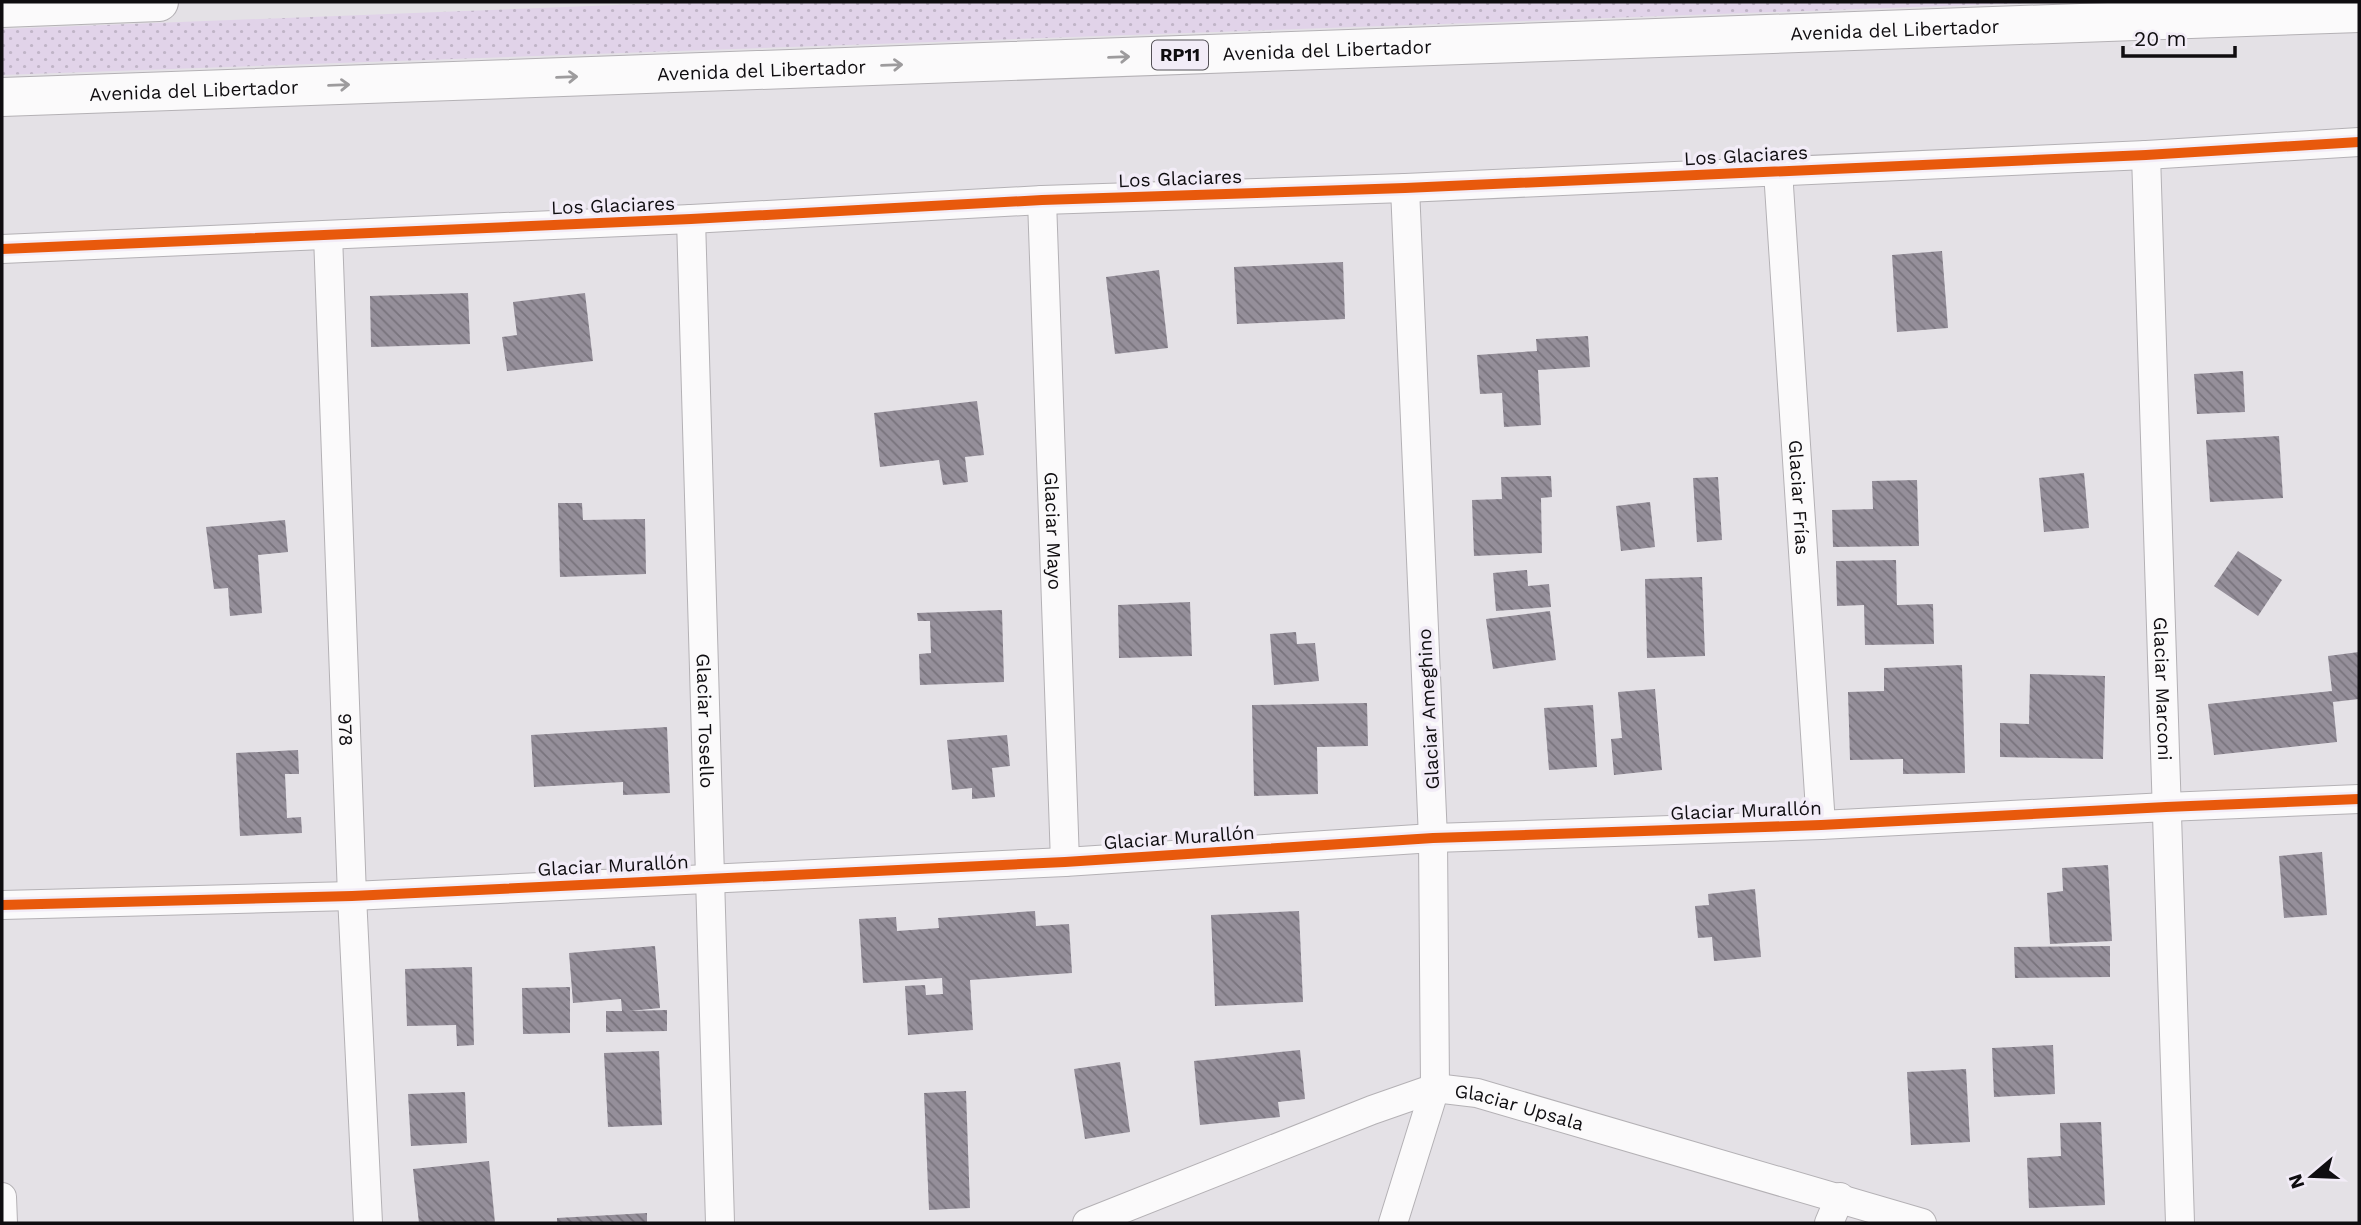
<svg xmlns="http://www.w3.org/2000/svg" width="2361" height="1225" font-family="'Work Sans',sans-serif">
  <defs>
    <pattern id="park-dots" width="8" height="8" patternUnits="userSpaceOnUse" patternTransform="scale(1.75)"><rect width="8" height="8" fill="#e1d3e9"/><path d="M2 2h.1M6 6h.1" fill="none" stroke="#c0b4c7" stroke-width="1.8" stroke-linecap="round"/></pattern>
    <pattern id="building-back-hatch" width="6" height="6" patternUnits="userSpaceOnUse" patternTransform="scale(1.75)"><rect width="6" height="6" fill="#958f9a"/><path d="M-1 5l2 2M0 0l6 6M5-1l2 2" fill="none" stroke="#78737c"/></pattern>
  </defs>
  <rect width="100%" height="100%" fill="#e4e1e6"/>
  <path fill="url(#park-dots)" d="M693,2H2058L2,75V29Z"/>
  <g fill="url(#building-back-hatch)">
    <path d="M1942,251L1948,328L1897,332L1892,255Z"/>
    <path d="M1343,262L1345,319L1237,324L1234,267Z"/>
    <path d="M1159,270L1168,348L1115,354L1106,277Z"/>
    <path d="M468,293L470,344L371,347L370,296Z"/>
    <path d="M585,293L593,361L507,371L502,337L517,335L513,302Z"/>
    <path d="M1588,336L1590,367L1538,370L1541,425L1504,427L1502,393L1480,394L1477,355L1537,351L1536,339Z"/>
    <path d="M2243,371L2245,412L2197,414L2194,374Z"/>
    <path d="M977,401L984,455L965,457L968,482L943,485L939,460L880,467L874,413Z"/>
    <path d="M2279,436L2283,498L2210,502L2206,440Z"/>
    <path d="M2084,473L2089,528L2044,532L2039,478Z"/>
    <path d="M1551,476L1552,497L1541,498L1542,553L1474,556L1472,500L1502,499L1501,477Z"/>
    <path d="M1718,477L1722,540L1697,542L1693,478Z"/>
    <path d="M1917,480L1919,546L1833,547L1832,510L1873,509L1872,481Z"/>
    <path d="M1650,502L1655,547L1621,551L1616,506Z"/>
    <path d="M558,503H582L583,520L645,519L646,574L560,577Z"/>
    <path d="M285,520L288,552L258,555L262,613L230,616L228,588L214,589L206,527Z"/>
    <path d="M2238,551L2282,580L2258,616L2214,586Z"/>
    <path d="M1896,560L1897,605L1933,604L1934,644L1865,645L1864,605L1837,606L1836,561Z"/>
    <path d="M1527,570L1528,586L1549,584L1551,607L1496,611L1493,573Z"/>
    <path d="M1702,577L1705,656L1647,658L1645,579Z"/>
    <path d="M1190,602L1192,656L1119,658L1118,605Z"/>
    <path d="M1002,610L1004,682L920,685L919,654L931,653L930,621H918L917,613Z"/>
    <path d="M1550,611L1556,660L1493,669L1486,619Z"/>
    <path d="M1296,632L1297,644L1315,643L1319,681L1274,685L1270,634Z"/>
    <path d="M2359,652V699L2333,702L2337,742L2214,755L2208,704L2332,691L2328,656Z"/>
    <path d="M1962,665L1965,773L1903,774V759L1850,760L1848,692L1884,691V668Z"/>
    <path d="M2030,674L2105,676L2103,759L2000,757V723L2029,724Z"/>
    <path d="M1655,689L1662,770L1614,775L1611,739L1622,738L1618,692Z"/>
    <path d="M1367,703L1368,746L1317,747L1318,794L1254,796L1252,705Z"/>
    <path d="M1593,705L1597,767L1549,770L1544,708Z"/>
    <path d="M667,727L670,793L623,795V782L534,787L531,735Z"/>
    <path d="M1007,735L1010,766L992,768L995,797L972,799V788L952,790L947,740Z"/>
    <path d="M298,750L299,774H285L287,818L301,817L302,833L240,836L236,753Z"/>
    <path d="M2322,852L2327,915L2284,918L2279,856Z"/>
    <path d="M2108,865L2112,941L2050,944L2047,893L2063,891L2062,868Z"/>
    <path d="M1755,889L1761,957L1714,961L1712,937L1698,938L1695,906L1709,905L1708,894Z"/>
    <path d="M1035,911L1036,926L1069,924L1072,973L970,980L973,1030L908,1035L905,986L925,985L926,995L943,994L942,978L863,983L859,919L896,917L897,931L939,928L938,918Z"/>
    <path d="M1299,911L1303,1002L1215,1006L1211,915Z"/>
    <path d="M655,946L660,1008L629,1011L667,1010V1031L606,1032V1011H622L621,999L573,1003L569,953Z"/>
    <path d="M2110,946V977L2015,978L2014,947Z"/>
    <path d="M472,967L474,1045L457,1046L456,1025L407,1026L405,969Z"/>
    <path d="M570,987V1033L523,1034L522,988Z"/>
    <path d="M2053,1045L2055,1094L1994,1097L1992,1048Z"/>
    <path d="M1300,1050L1305,1099L1278,1102L1280,1117L1200,1125L1194,1061Z"/>
    <path d="M659,1051L662,1125L608,1127L604,1053Z"/>
    <path d="M1120,1062L1130,1132L1085,1139L1074,1069Z"/>
    <path d="M1966,1069L1970,1142L1911,1145L1907,1072Z"/>
    <path d="M966,1091L970,1208L929,1210L924,1093Z"/>
    <path d="M465,1092L467,1143L411,1146L408,1094Z"/>
    <path d="M2101,1122L2105,1205L2029,1208L2027,1158L2061,1156L2060,1123Z"/>
    <path d="M489,1161L495,1223H419L413,1169Z"/>
    <path d="M647,1213V1223H557V1218Z"/>
  </g>
  <g fill="none" stroke-linecap="round" stroke-linejoin="round">
    <defs>
      <g id="minor">
        <path id="s1" d="M2146,155L2180,1223"/>
        <path id="s2" d="M1778,171L1821,825"/>
        <path id="s3" d="M1042,200L1065,862"/>
        <path id="s4" d="M691,219L720,1223"/>
        <path id="s5" d="M328,235L352,896L368,1223"/>
        <path d="M2,249L691,219L1042,200L1405,188L2146,155L2359,142"/>
        <path d="M2,905L352,896L1065,862L1433,838L1821,825L2166,807L2359,799"/>
        <path d="M2,1197L3,1223"/>
        <path id="s6" d="M1087,1223L1372,1110L1435,1088L1477,1093L1922,1223"/>
        <path d="M1393,1223L1435,1088L1433,838L1405,188"/>
        <path d="M1829,1223L1840,1197"/>
      </g>
      <g id="primary">
        <path d="M2,8L159,2"/>
        <path id="s7" d="M2,97L2359,13"/>
      </g>
    </defs>
    <use href="#minor" stroke="#b4b1b5" stroke-width="30"/>
    <use href="#primary" stroke="#b4b1b5" stroke-width="40"/>
    <use href="#minor" stroke="#fbfafb" stroke-width="28"/>
    <use href="#primary" stroke="#fbfafb" stroke-width="38"/>
    <defs>
      <g id="cycleway">
        <path d="M2,249L691,219L1042,200L1405,188L2146,155L2359,142"/>
        <path d="M2,905L352,896L1065,862L1433,838L1821,825L2166,807L2359,799"/>
      </g>
    </defs>
    <use href="#cycleway" stroke="#f2ecf7" stroke-width="15"/>
    <use href="#cycleway" stroke="#e8590c" stroke-width="10"/>
  </g>
  <defs><path id="oneway-shaft" d="M-6 0H5M1.5-3L5.5 0L1.5 3" fill="none" stroke-width="1.6" stroke-linecap="round" stroke-linejoin="round" transform="scale(1.75)"/></defs>
  <g stroke="#9d9b9d">
    <use href="#oneway-shaft" transform="translate(1119 57) rotate(-2)"/>
    <use href="#oneway-shaft" transform="translate(892 65) rotate(-2)"/>
    <use href="#oneway-shaft" transform="translate(567 77) rotate(-2)"/>
    <use href="#oneway-shaft" transform="translate(339 85) rotate(-2)"/>
  </g>
  <g text-anchor="middle" stroke-width="7" stroke-linejoin="round" paint-order="stroke">
    <rect fill="#f2ecf7" stroke="#535055" stroke-width="2" x="1152" y="40.5" width="56" height="29" rx="5"/>
    <g font-size="18" font-weight="bold" fill="#0f0d10">
      <text x="1180" y="61">RP11</text>
    </g>
    <g font-size="19" fill="#0f0d10" stroke="#f2ecf7">
      <text dy="7" stroke="none"><textPath href="#s7" startOffset="1894">Avenida del Libertador</textPath></text>
      <text dy="7" stroke="none"><textPath href="#s7" startOffset="1326">Avenida del Libertador</textPath></text>
      <text dy="7" stroke="none"><textPath href="#s7" startOffset="760">Avenida del Libertador</textPath></text>
      <text dy="7" stroke="none"><textPath href="#s7" startOffset="192">Avenida del Libertador</textPath></text>
      <text transform="translate(1746 155) rotate(-3)" y="7">Los Glaciares</text>
      <text transform="translate(1180 178) rotate(-2)" y="7">Los Glaciares</text>
      <text transform="translate(613 205) rotate(-2)" y="7">Los Glaciares</text>
      <text dy="7" stroke="none"><textPath href="#s2" startOffset="327">Glaciar Frías</textPath></text>
      <text dy="7" stroke="none"><textPath href="#s3" startOffset="331">Glaciar Mayo</textPath></text>
      <text dy="7" stroke="none"><textPath href="#s1" startOffset="534">Glaciar Marconi</textPath></text>
      <text transform="translate(1428 709) rotate(-93)" y="7">Glaciar Ameghino</text>
      <text dy="7" stroke="none"><textPath href="#s4" startOffset="502">Glaciar Tosello</textPath></text>
      <text dy="7" stroke="none"><textPath href="#s5" startOffset="495">978</textPath></text>
      <text transform="translate(1746 810) rotate(-2)" y="7">Glaciar Murallón</text>
      <text transform="translate(1179 837) rotate(-4)" y="7">Glaciar Murallón</text>
      <text transform="translate(613 865) rotate(-3)" y="7">Glaciar Murallón</text>
      <text dy="7" stroke="none"><textPath href="#s6" startOffset="460">Glaciar Upsala</textPath></text>
    </g>
  </g>
  <rect width="2361" height="1225" fill="none" stroke="#0f0d10" stroke-width="7"/>
  <g transform="translate(2312 1176) rotate(251)" stroke="#f2ecf7" stroke-width="5" paint-order="stroke">
  <path d="M0-5L12 26L0 18L-12 26Z" fill="#0f0d10"/>
  <text y="-10" font-size="19" font-weight="bold" text-anchor="middle" fill="#0f0d10">N</text>
  </g>
  <path d="M2123 46v10h112v-10" fill="none" stroke="#0f0d10" stroke-width="3.5"/>
  <text x="2134" y="46" font-size="21" fill="#0f0d10" stroke="#f2ecf7" stroke-width="5" paint-order="stroke">20 m</text>
</svg>
